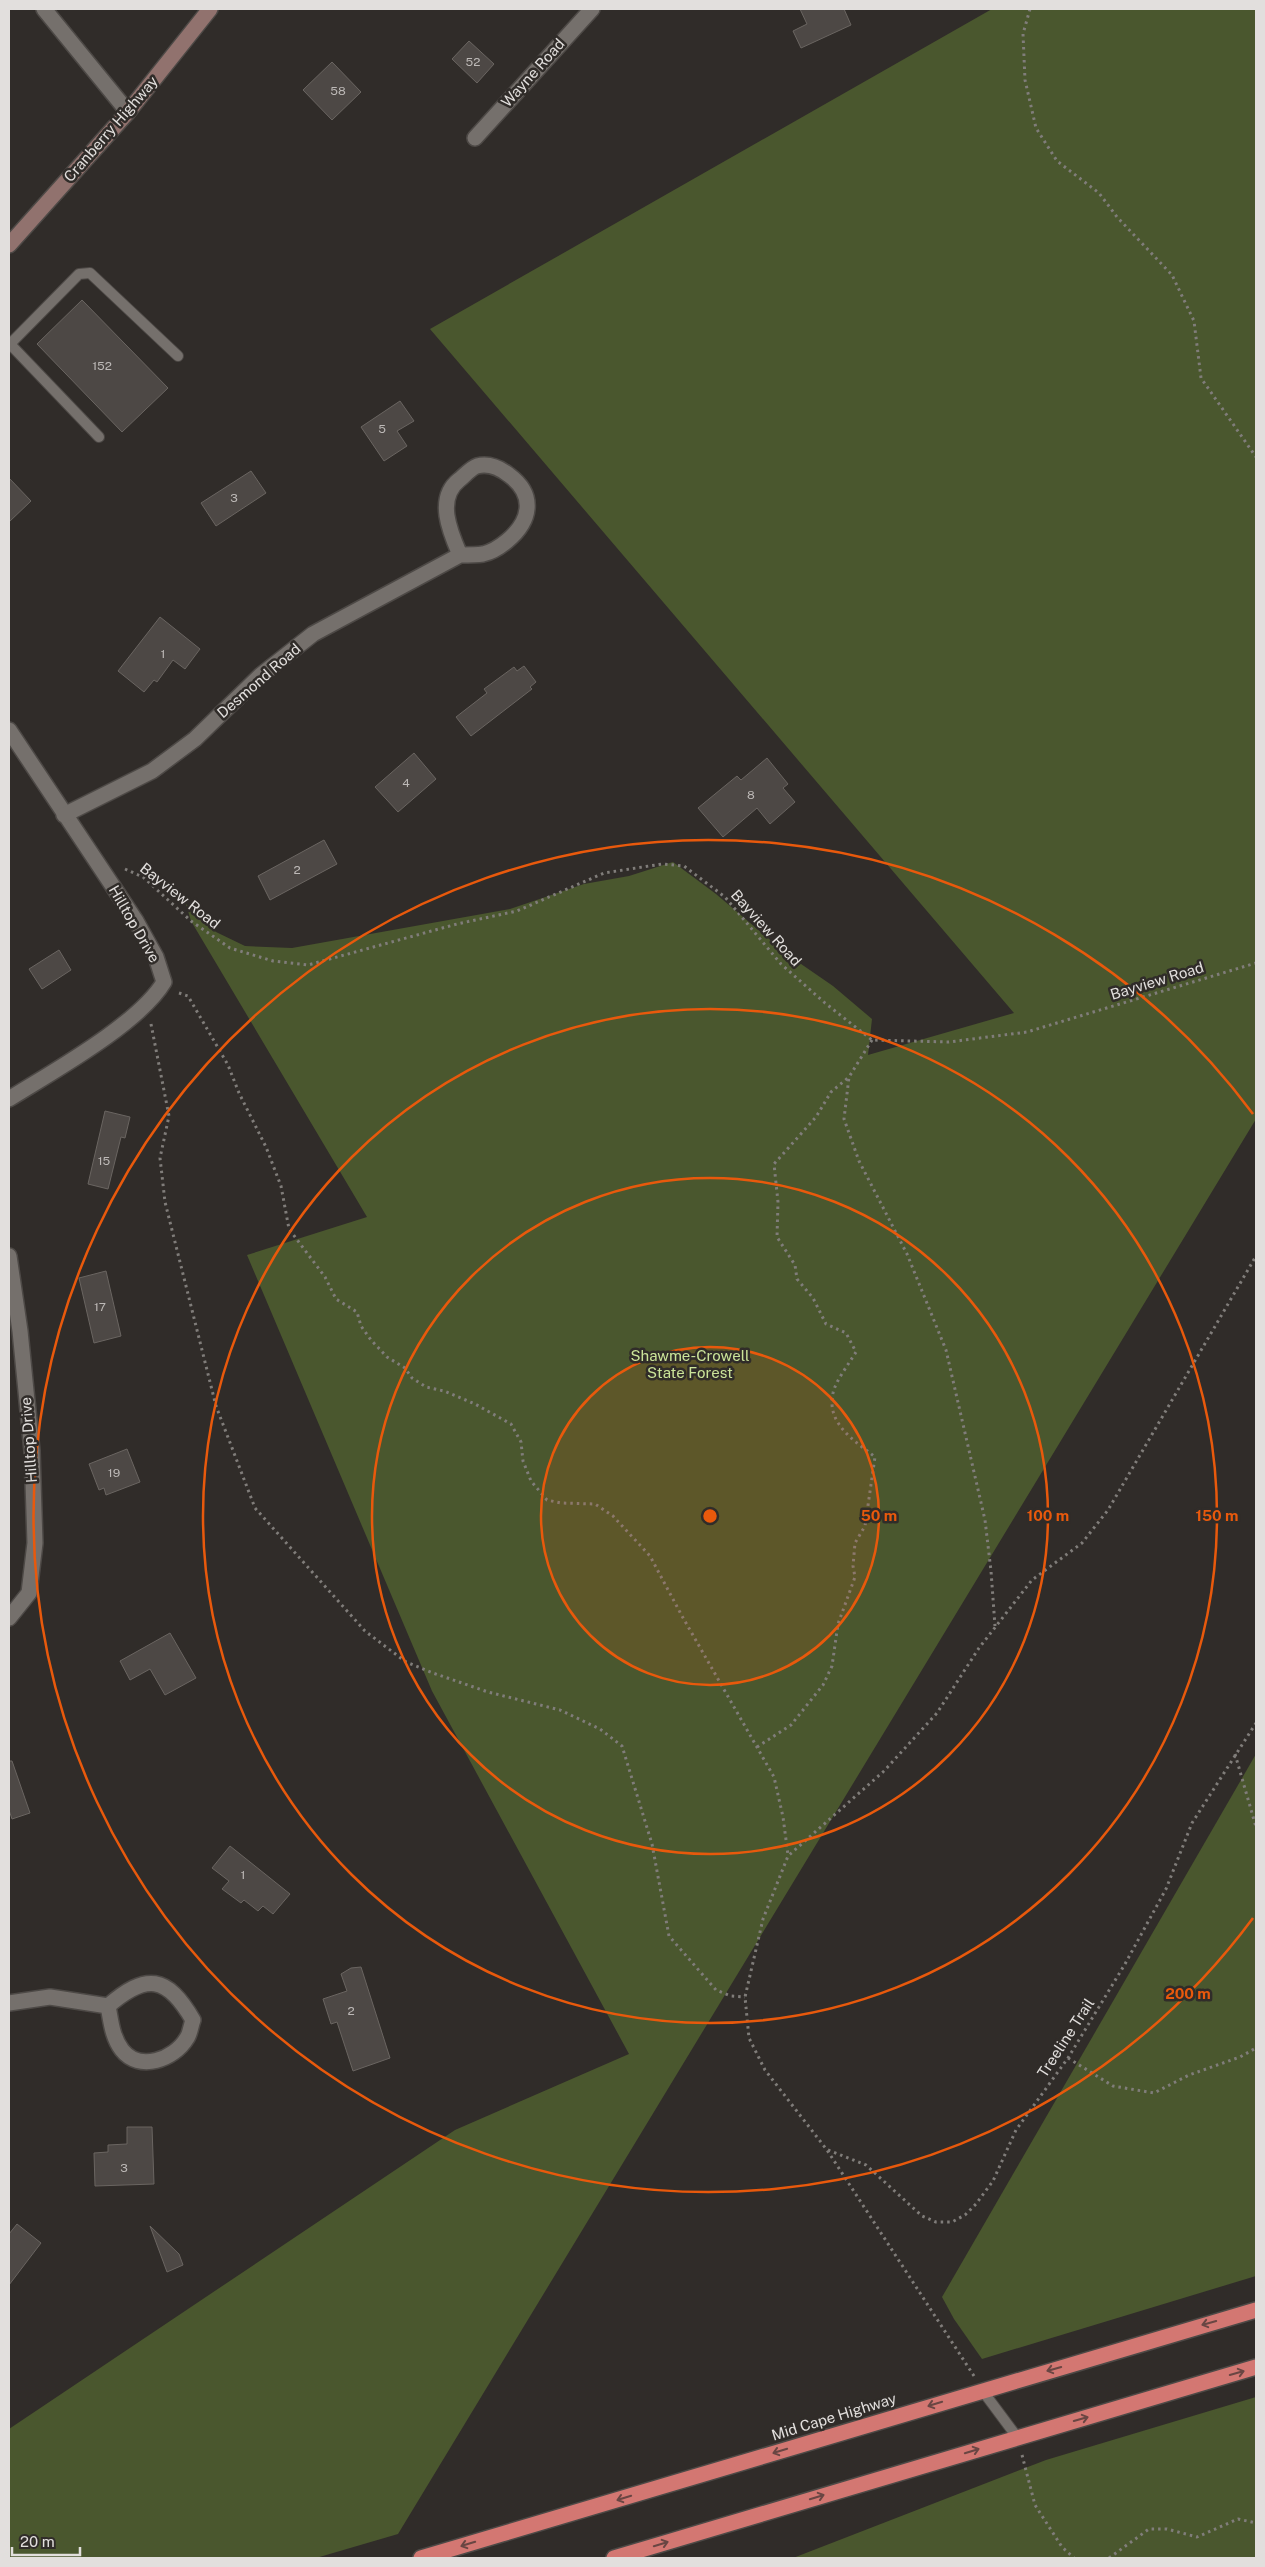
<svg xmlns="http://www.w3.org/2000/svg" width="1265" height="2567" font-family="'Public Sans',sans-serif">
  <rect width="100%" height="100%" fill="#302c29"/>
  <g fill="#4a572e">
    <path d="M992,9H1256V1119L398,2534L316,2558H9V2429L455,2130L629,2054L432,1691L247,1255L367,1217L191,921L186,904L216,932L245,946L292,948L510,909L584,884L629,876L673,862L716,894L788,955L833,986L872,1019L868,1055L1014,1013L430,329Z"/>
    <path d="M1256,1754V2276L982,2359L954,2319L942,2297Z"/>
    <path d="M1256,2397V2558H793L1046,2460Z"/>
  </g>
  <g fill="#4d4845" stroke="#6a6561">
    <path d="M800,9H844L851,25L801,48L793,31L807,24Z"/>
    <path d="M469,41L494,64L477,83L452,59Z"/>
    <path d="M332,62L361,92L332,120L303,90Z"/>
    <path d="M82,300L168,388L122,432L37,344Z"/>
    <path d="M400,401L414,421L397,431L407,446L384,461L361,427Z"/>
    <path d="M251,471L266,493L216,526L201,503Z"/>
    <path d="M9,478L31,501L9,522Z"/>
    <path d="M160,617L200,649L185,669L173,660L157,682L154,680L144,692L118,671Z"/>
    <path d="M524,666L536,682L530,687L532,689L471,736L456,717L487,693L484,689L514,667L517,671Z"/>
    <path d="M414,753L436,779L398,812L375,787Z"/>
    <path d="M767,758L788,784L783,788L795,802L770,824L757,808L723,837L698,808L737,776L741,780Z"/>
    <path d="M324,840L337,864L270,900L258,876Z"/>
    <path d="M59,950L71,970L42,989L29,969Z"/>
    <path d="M105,1111L130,1117L125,1138L121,1137L108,1189L88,1184Z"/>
    <path d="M106,1271L121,1336L94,1343L79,1278Z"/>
    <path d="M127,1449L140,1482L106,1495L104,1488L99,1490L89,1464Z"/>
    <path d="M170,1633L196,1678L165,1695L150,1669L130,1680L120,1661Z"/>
    <path d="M9,1761H12L30,1813L12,1819L9,1810Z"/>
    <path d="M230,1846L290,1894L273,1914L263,1906L258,1911L244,1900L241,1903L222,1889L229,1881L212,1868Z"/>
    <path d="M361,1967L390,2058L353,2071L337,2022L331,2024L323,1999L347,1991L341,1974L351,1968Z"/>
    <path d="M127,2127H152L154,2184L95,2186L94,2153L108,2152V2145L127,2144Z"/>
    <path d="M17,2224L41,2243L9,2285V2234Z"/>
    <path d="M150,2226L179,2254L183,2265L167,2272Z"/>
  </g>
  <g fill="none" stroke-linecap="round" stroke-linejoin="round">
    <defs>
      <g id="service">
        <path d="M9,343L99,437"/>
        <path d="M10,344L79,274L90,273L178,356"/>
        <path d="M982,2390L1017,2437"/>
      </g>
      <g id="minor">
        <path d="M475,138L592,9"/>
        <path d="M9,730L136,921L156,957L164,982C139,1024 52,1072 9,1099"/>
        <path d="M64,815L152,771L195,739L261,675L313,634L460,555C451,534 435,499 459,480C464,476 471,468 477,466C489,463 500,468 509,475C536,495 531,521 507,541C501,546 492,552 483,554C476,555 468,555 460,555"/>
        <path d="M9,1256L20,1331L32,1451L35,1543L29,1593L9,1618"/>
        <path d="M9,2003L50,1997L108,2006C146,1973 167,1975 193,2020C191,2025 190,2034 187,2038C174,2060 139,2072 122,2050C112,2037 111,2021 108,2006"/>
      </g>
      <path id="tertiary" d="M44,9L128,112"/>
      <path id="secondary" d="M9,245L128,112L210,9"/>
      <g id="motorway">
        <path d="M421,2558L1256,2310"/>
        <path d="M614,2558L1256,2367"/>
      </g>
    </defs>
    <use href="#service" stroke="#4d4946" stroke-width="12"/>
    <use href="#minor" stroke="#4d4946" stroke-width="18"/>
    <use href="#tertiary" stroke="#4d4946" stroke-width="18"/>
    <use href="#secondary" stroke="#4d4946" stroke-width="18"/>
    <use href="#motorway" stroke="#4d4946" stroke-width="18"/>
    <g stroke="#807d7a" stroke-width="3" stroke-dasharray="2.5 4" stroke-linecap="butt">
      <path d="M1030,9L1023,34L1025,80L1036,128L1057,161L1099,193L1117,217L1172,275L1194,321L1201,378L1256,457"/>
      <path d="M125,869L143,877L191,921L230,948L273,961L308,965L457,924L517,911L604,873L662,864L684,866L725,897L781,964L825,1003L872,1040L949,1042L1027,1032L1256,963"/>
      <path d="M179,993L188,996L228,1065L239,1093L266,1147L281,1186L289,1229L325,1277L336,1299L357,1312L361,1326L371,1340L387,1357L405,1368L412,1378L426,1387L444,1391L475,1404L511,1424L521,1442L523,1461L531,1481L547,1500L561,1503L595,1504L613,1516L650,1556L682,1616L774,1777L783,1817L788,1855"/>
      <path d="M151,1024L169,1116L160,1158L165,1202L216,1406L255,1508L365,1631L406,1662L433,1673L488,1692L560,1710L600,1729L622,1746L652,1844L669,1936L716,1990L731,1996L745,1997"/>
      <path d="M872,1040L849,1077L844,1119L859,1161L907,1254L946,1350L985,1520L991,1571L995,1626"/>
      <path d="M757,1747L791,1725L823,1685L832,1666L838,1624L855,1577L853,1566L855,1543L865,1526L875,1457C855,1441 826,1424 833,1393C835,1382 850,1362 856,1352L846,1333L826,1324L813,1298L797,1279L795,1265L777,1237L778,1202L774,1164L816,1117L831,1092L849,1077"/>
      <path d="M1235,1754L1256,1827"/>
      <path d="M1068,2058L1113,2086L1154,2093L1189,2075L1240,2057L1256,2048"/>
      <path d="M828,2150L866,2165L922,2216L936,2222H952L965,2215L976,2204L993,2181L1016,2130L1068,2058L1125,1964L1166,1889L1192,1823L1256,1723"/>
      <path d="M974,2376L827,2150L765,2070L749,2038L745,1997L763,1919L788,1856L884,1771L937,1713L979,1648L1032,1580L1082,1543L1108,1510L1256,1256"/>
      <path d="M1022,2455L1035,2505L1062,2547L1074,2558"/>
      <path d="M1109,2558L1149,2529H1167L1197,2537L1238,2519L1256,2523"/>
    </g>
    <use href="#service" stroke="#75706c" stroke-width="10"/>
    <use href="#minor" stroke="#75706c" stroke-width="15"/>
    <use href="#tertiary" stroke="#75706c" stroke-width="15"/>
    <use href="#secondary" stroke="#91726e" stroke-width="15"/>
    <use href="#motorway" stroke="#d37772" stroke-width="15"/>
  </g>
  <defs><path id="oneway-shaft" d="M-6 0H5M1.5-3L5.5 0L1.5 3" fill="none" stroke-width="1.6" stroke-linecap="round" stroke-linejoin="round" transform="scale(1.25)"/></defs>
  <g stroke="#694643">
    <use href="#oneway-shaft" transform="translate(1209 2323) rotate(164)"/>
    <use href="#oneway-shaft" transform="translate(1054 2369) rotate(164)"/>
    <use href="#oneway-shaft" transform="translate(1237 2373) rotate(-16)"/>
    <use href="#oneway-shaft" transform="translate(935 2404) rotate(163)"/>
    <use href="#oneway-shaft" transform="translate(1081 2419) rotate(-16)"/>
    <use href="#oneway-shaft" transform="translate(780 2451) rotate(163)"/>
    <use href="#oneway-shaft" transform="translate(972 2451) rotate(-17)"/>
    <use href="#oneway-shaft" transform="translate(817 2497) rotate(-17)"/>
    <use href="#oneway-shaft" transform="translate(624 2498) rotate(163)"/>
    <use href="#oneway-shaft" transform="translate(468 2544) rotate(163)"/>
    <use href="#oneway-shaft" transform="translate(661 2544) rotate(-17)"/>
  </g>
  <circle cx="710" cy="1516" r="169" fill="#e8590c" fill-opacity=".12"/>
  <g fill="none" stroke="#e8590c" stroke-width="2.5">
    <circle cx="710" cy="1516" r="169"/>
    <circle cx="710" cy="1516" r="338"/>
    <circle cx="710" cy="1516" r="507"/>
    <path d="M1253 1918A676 676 0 1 1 1253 1114"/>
  </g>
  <g text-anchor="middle" stroke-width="5" stroke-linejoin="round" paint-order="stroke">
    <g font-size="12" fill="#bdb9b7">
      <text x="473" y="66">52</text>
      <text x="338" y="95">58</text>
      <text x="102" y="370">152</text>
      <text x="382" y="433">5</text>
      <text x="234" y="502">3</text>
      <text x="163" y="658">1</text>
      <text x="406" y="787">4</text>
      <text x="751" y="799">8</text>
      <text x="297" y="874">2</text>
      <text x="104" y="1165">15</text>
      <text x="100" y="1311">17</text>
      <text x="114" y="1477">19</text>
      <text x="243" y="1879">1</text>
      <text x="351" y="2015">2</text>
      <text x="124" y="2172">3</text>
    </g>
    <g font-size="15" fill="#e2dfdd" stroke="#302c29">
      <text transform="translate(533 73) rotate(-48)" y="5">Wayne Road</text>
      <text transform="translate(111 129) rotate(-49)" y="5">Cranberry Highway</text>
      <text transform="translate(259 681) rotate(-41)" y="5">Desmond Road</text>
      <text transform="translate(180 896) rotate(38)" y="5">Bayview Road</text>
      <text transform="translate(134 924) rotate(60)" y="5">Hilltop Drive</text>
      <text transform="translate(766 928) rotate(48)" y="5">Bayview Road</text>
      <text transform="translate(1157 981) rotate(-17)" y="5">Bayview Road</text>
      <text transform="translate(29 1440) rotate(-94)" y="5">Hilltop Drive</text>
      <text transform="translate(1066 2038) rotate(-57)" y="5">Treeline Trail</text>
      <text transform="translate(834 2417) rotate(-17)" y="5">Mid Cape Highway</text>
    </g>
    <g font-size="15" fill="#cbe499" stroke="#302c29">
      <text x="690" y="1361">Shawme-Crowell<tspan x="690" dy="17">State Forest</tspan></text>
    </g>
  </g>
  <circle cx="710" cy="1516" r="8" fill="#e8590c" stroke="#302c29" stroke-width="2.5"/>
  <g font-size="15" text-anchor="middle" font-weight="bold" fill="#e8590c" stroke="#302c29" stroke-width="5" stroke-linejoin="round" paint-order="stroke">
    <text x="879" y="1521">50 m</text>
    <text x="1048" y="1521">100 m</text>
    <text x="1217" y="1521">150 m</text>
    <text x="1188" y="1999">200 m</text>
  </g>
  <rect width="1265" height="2567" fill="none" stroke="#e2dfdd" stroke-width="20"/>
  <path d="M12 2547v8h68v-8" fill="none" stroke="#e2dfdd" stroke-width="2.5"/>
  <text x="20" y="2547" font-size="15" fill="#e2dfdd" stroke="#302c29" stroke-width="4" paint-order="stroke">20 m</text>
</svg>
